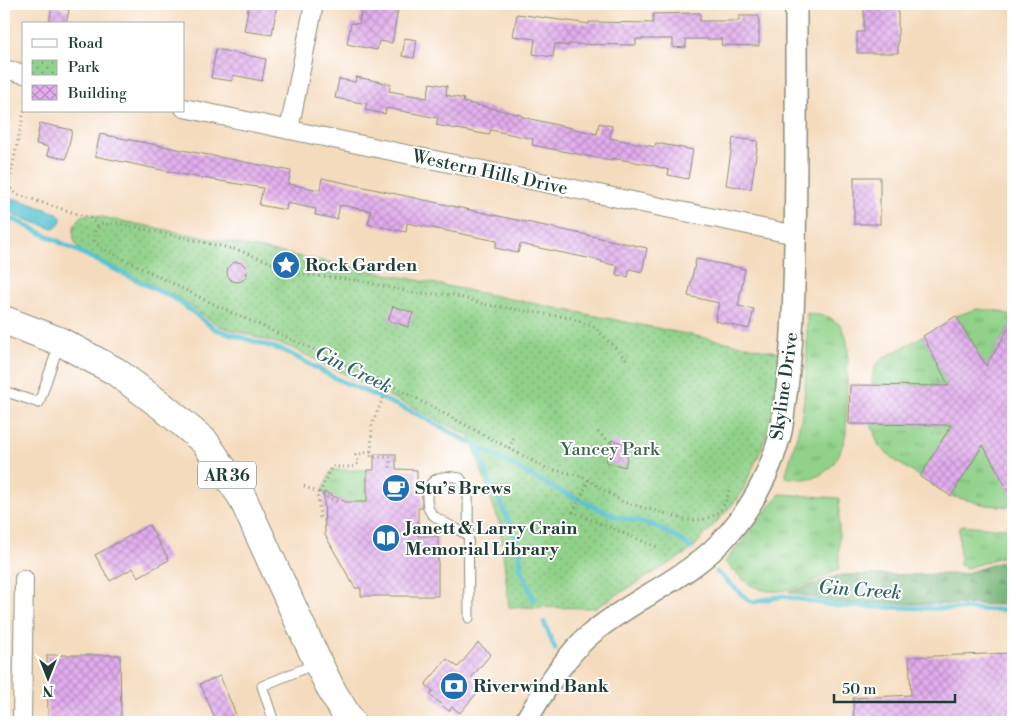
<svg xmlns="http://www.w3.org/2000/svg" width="1017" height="726" font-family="'Libre Bodoni',serif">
  <defs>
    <pattern id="grass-tufts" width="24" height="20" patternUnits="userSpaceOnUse" patternTransform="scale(1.25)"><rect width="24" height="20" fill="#91d28a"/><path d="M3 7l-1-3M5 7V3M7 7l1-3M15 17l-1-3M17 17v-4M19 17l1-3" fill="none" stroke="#76ac72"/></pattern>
    <pattern id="forest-firs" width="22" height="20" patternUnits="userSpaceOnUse" patternTransform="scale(1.25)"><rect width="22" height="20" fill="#74b476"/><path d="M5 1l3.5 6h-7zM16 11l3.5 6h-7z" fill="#5f9462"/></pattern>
    <pattern id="park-dots" width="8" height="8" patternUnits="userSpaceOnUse" patternTransform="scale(1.25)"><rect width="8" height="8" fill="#91d28a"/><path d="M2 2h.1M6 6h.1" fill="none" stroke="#76ac72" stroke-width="1.8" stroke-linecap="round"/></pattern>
    <pattern id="building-cross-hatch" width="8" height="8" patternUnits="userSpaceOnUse" patternTransform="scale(1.25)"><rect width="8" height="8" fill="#e2aced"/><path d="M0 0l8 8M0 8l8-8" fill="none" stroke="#b78dc1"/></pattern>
  </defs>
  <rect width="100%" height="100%" fill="#fff"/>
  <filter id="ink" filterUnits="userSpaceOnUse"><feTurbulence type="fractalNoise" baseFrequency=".02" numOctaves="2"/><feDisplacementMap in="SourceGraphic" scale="10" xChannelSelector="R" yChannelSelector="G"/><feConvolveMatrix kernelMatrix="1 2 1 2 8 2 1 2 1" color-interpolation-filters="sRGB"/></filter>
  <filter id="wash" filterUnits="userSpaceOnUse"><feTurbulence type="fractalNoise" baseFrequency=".0096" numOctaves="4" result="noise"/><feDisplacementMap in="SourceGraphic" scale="20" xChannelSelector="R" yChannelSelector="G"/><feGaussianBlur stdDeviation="1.12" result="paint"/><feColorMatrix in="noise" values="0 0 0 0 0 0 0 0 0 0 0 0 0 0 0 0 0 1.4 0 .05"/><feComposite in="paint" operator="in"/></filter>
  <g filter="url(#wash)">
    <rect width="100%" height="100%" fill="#f5dbbe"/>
    <g fill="url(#grass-tufts)" stroke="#58885f">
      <path d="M977,309L999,311L1013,316V321L986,366L956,316Z"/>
      <path d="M807,313L829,317L840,325L846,336L848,350L846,433C838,468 821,485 785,477C791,456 798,435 802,414C807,381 807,347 807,313Z"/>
      <path d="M923,336L949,386L872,385C872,373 874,366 882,359Z"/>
      <path d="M871,424L951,425L920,477L897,462L879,446Z"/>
      <path d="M983,445L1013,499V507L986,505L951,496Z"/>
      <path d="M332,470H367V502H346L322,491Z"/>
      <path d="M780,494L839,498V570C814,580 782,600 755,587C744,583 734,570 725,562Z"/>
      <path d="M962,525L995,528L1013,527V553L967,568L960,565L959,529Z"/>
    </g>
    <path fill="url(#forest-firs)" stroke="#4a7855" d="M1013,558V605L836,603L789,592L840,575L963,574Z"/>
    <path fill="url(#park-dots)" stroke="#58885f" d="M87,214L781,353L772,413L762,448L740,496L694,547L685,554L595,608L509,607L500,526L470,436L290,347L219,326L179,298L83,252C69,242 70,220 87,214Z"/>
    <path fill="#57c2d1" stroke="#3b8082" d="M11,199H17L57,213L61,218C61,224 58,228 51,228L12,215L7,208Z"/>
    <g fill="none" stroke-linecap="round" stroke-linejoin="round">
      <g stroke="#57c2d1" stroke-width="5">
        <path d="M4,217L17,221L177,300L215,329L285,351L335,378L419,415L556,489L615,516L653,525L678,538L691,548"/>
        <path d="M477,446L491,485L505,512L518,544L521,569L534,600"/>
        <path d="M717,572L748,600L754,602L783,596L837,606L1013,610"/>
        <path d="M544,622L555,649"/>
      </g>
    </g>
    <g id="blocks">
      <g fill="url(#building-cross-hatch)">
        <path d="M249,4H277L272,35L244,31Z"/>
        <path d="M362,4H399L392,43L379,41L377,50L347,44L351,23L359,24Z"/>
        <path d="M864,4H898V53H857V32H864Z"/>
        <path d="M52,6L69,10L66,24H49Z"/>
        <path d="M700,13V21H739V16H759V46L721,45L722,39H686V47L673,48V39H636V45L568,44V46L555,44L553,57L533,54L535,39L513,36L517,14L589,24V22L653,23V14Z"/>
        <path d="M405,38L417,40L414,58L402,56Z"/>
        <path d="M216,49L266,59L262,81L233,75L232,81L211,78Z"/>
        <path d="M356,77L391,84L389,91L427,98L430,83L447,86L446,95L464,99L463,102L522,115V117L597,134L599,123L612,126L610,138L655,147L656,143L693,150L688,179L668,175L669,170L652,165L612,158V161L532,145L533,139L491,130L489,135L436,125L438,118L386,108L385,114L365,110L367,104L335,98L339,79L355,82Z"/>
        <path d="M40,123L72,130L66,159L47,155L49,147L36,144Z"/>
        <path d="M100,134L291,171L288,184L320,190L322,178L647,248L642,272L630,269L628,277L616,275L618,266L601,262L602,261L520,244L518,253L495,248L497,241L407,223L406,232L368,224L371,211L340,205L337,219L315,215L316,209L287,203L286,210L259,205L263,188L190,176L95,156Z"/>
        <path d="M733,138L758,141L751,189L726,185Z"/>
        <rect x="854" y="177" width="26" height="47"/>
        <path d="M696,259L745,269L738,306L754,309L749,329L715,321L719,303L688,296Z"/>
        <circle cx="237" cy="272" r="10"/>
        <path d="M393,306L413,313L408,327L388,320Z"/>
        <path d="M956,316L986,366L1013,321V499L983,445L951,496L920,477L951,425L849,424L850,385L949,386L923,336Z"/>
        <path d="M612,440L630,445L625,467L606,462Z"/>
        <path d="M374,454H396V469L417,470V489H422V508H418V536H438V596H361V588H355L325,535L324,492L346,502H367V470H374Z"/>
        <path d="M149,525L169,560L138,577L133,568L110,581L95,555Z"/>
        <path d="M478,643L491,654L471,678L482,687L460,713L452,707L449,711L430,695L433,691L426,685L427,682L447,659L458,667Z"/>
        <path d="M1013,653V722H854L853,698L911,695L909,657Z"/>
        <path d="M47,655H120L121,722H48Z"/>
        <path d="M220,676L237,717L225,722H218L216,718H215L200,684Z"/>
      </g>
    </g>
  </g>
  <g filter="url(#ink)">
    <use href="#blocks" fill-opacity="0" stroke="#8a8c79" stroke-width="1"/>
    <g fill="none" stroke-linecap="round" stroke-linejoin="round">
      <defs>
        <g id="service">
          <path d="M4,391L39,403L59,344"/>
          <path d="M468,535C458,529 438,521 431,513C428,509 427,504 427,498C427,478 442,474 460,478L468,490L469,618"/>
          <path d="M274,722L262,686L315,664"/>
        </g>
        <g id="minor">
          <path d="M4,69L24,74"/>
          <path d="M184,108L796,235"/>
          <path d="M289,130L314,4"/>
          <path d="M22,722L24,579"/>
        </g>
        <path id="tertiary" d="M525,722C543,693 565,655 592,633C635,597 693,577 729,533C754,504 769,475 779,439C783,427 783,414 785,402C791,363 793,325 794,286C797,192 796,98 796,4"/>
        <path id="primary" d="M4,320L59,341L115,371L162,406L205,442L242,497L318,663L333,693L351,722"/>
      </defs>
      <use href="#service" stroke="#8a8c79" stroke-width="11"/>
      <use href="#minor" stroke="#8a8c79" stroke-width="20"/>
      <use href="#tertiary" stroke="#8a8c79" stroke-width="24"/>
      <use href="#primary" stroke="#8a8c79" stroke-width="30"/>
      <g stroke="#8a8c79" stroke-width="3" stroke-dasharray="1 4" stroke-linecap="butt">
        <path d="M24,111L9,183V187L16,194L90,218L98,226"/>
        <path d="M4,189L12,191"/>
        <path d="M626,359L594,327L571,318L488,305L453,295L413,293L362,281L301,274L238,250L117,223L102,224L94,233L95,242L106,250L205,300L389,384L546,468L582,476L623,502L688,520C712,521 726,513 729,488"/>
        <path d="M389,384L372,424L371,457H390V470"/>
        <path d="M598,432L611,443"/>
        <path d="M509,448L515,435"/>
        <path d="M589,480L573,512L659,548"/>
        <path d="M304,486L338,502"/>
        <path d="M325,519L320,517L318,497L331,467H352L359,463L356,455L371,451"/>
      </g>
      <use href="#service" stroke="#fff" stroke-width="9"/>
      <use href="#minor" stroke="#fff" stroke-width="18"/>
      <use href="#tertiary" stroke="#fff" stroke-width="21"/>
      <use href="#primary" stroke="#fff" stroke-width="28"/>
    </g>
  </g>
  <defs>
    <symbol id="sight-disc" viewBox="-11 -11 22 22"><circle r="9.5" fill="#1f6fb2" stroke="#fff"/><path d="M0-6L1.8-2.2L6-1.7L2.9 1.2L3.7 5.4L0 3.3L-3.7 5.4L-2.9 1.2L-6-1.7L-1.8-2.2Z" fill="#fff"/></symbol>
    <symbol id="cafe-disc" viewBox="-11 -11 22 22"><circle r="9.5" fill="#1f6fb2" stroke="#fff"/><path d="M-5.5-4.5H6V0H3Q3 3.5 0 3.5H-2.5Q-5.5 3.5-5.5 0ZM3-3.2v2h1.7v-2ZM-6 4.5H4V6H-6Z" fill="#fff"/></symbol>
    <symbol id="library-disc" viewBox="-11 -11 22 22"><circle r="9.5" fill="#1f6fb2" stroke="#fff"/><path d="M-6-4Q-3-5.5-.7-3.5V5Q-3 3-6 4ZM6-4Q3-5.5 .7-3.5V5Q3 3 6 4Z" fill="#fff"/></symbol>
    <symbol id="bank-disc" viewBox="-11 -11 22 22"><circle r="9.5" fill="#1f6fb2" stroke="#fff"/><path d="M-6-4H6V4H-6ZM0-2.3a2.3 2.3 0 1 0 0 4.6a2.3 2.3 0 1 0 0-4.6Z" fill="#fff"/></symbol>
  </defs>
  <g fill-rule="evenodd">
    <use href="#sight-disc" x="270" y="249" width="32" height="32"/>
    <use href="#cafe-disc" x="380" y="472" width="32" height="32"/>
    <use href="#library-disc" x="370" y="522" width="32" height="32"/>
    <use href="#bank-disc" x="438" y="670" width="32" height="32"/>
  </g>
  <g text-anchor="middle" stroke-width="4" stroke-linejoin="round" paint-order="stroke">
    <rect fill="#fff" stroke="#627771" stroke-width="1" x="198" y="461.5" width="58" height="27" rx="4"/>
    <g font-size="16" font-weight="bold" fill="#1f3d34">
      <text x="227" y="481">AR 36</text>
    </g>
    <g font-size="18" fill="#1f3d34" stroke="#fff">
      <text transform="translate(490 172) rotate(12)" y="6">Western Hills Drive</text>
      <text transform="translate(784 386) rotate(-82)" y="6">Skyline Drive</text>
    </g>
    <g font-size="18" font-weight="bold" fill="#1f3d34" stroke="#fff" text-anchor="start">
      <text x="305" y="271">Rock Garden</text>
      <text x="415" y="494">Stu’s Brews</text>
      <text x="405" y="534">Janett &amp; Larry Crain<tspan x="405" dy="21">Memorial Library</tspan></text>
      <text x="473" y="692">Riverwind Bank</text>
    </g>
    <g font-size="18" fill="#3c624a" stroke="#fff">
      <text x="610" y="455">Yancey Park</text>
    </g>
    <g font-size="19" font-style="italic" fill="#306563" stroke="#fff">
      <text transform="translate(354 369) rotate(26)" y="7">Gin Creek</text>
      <text transform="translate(860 589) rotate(4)" y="7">Gin Creek</text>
    </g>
  </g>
  <rect width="1017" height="726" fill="none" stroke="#fff" stroke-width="20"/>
  <rect x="22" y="22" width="162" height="90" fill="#ffffff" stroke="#a5b1ae"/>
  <rect x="32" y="39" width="25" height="8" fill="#ffffff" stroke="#a5b1ae"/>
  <text x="68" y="48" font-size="15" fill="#1f3d34">Road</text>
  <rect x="32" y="60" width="25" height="15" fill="url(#park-dots)" stroke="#a5b1ae"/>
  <text x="68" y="72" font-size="15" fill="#1f3d34">Park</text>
  <rect x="32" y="85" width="25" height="15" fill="url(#building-cross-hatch)" stroke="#a5b1ae"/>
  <text x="68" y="98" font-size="15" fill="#1f3d34">Building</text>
  <g transform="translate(48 678) rotate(180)" stroke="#ffffff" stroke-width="4" paint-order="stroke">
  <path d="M0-4L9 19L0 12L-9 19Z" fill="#1f3d34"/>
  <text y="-8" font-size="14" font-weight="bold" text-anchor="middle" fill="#1f3d34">N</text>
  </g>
  <path d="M834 694v8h121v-8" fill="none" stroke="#1f3d34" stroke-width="2.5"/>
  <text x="842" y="694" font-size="15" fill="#1f3d34" stroke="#ffffff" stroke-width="4" paint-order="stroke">50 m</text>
</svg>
